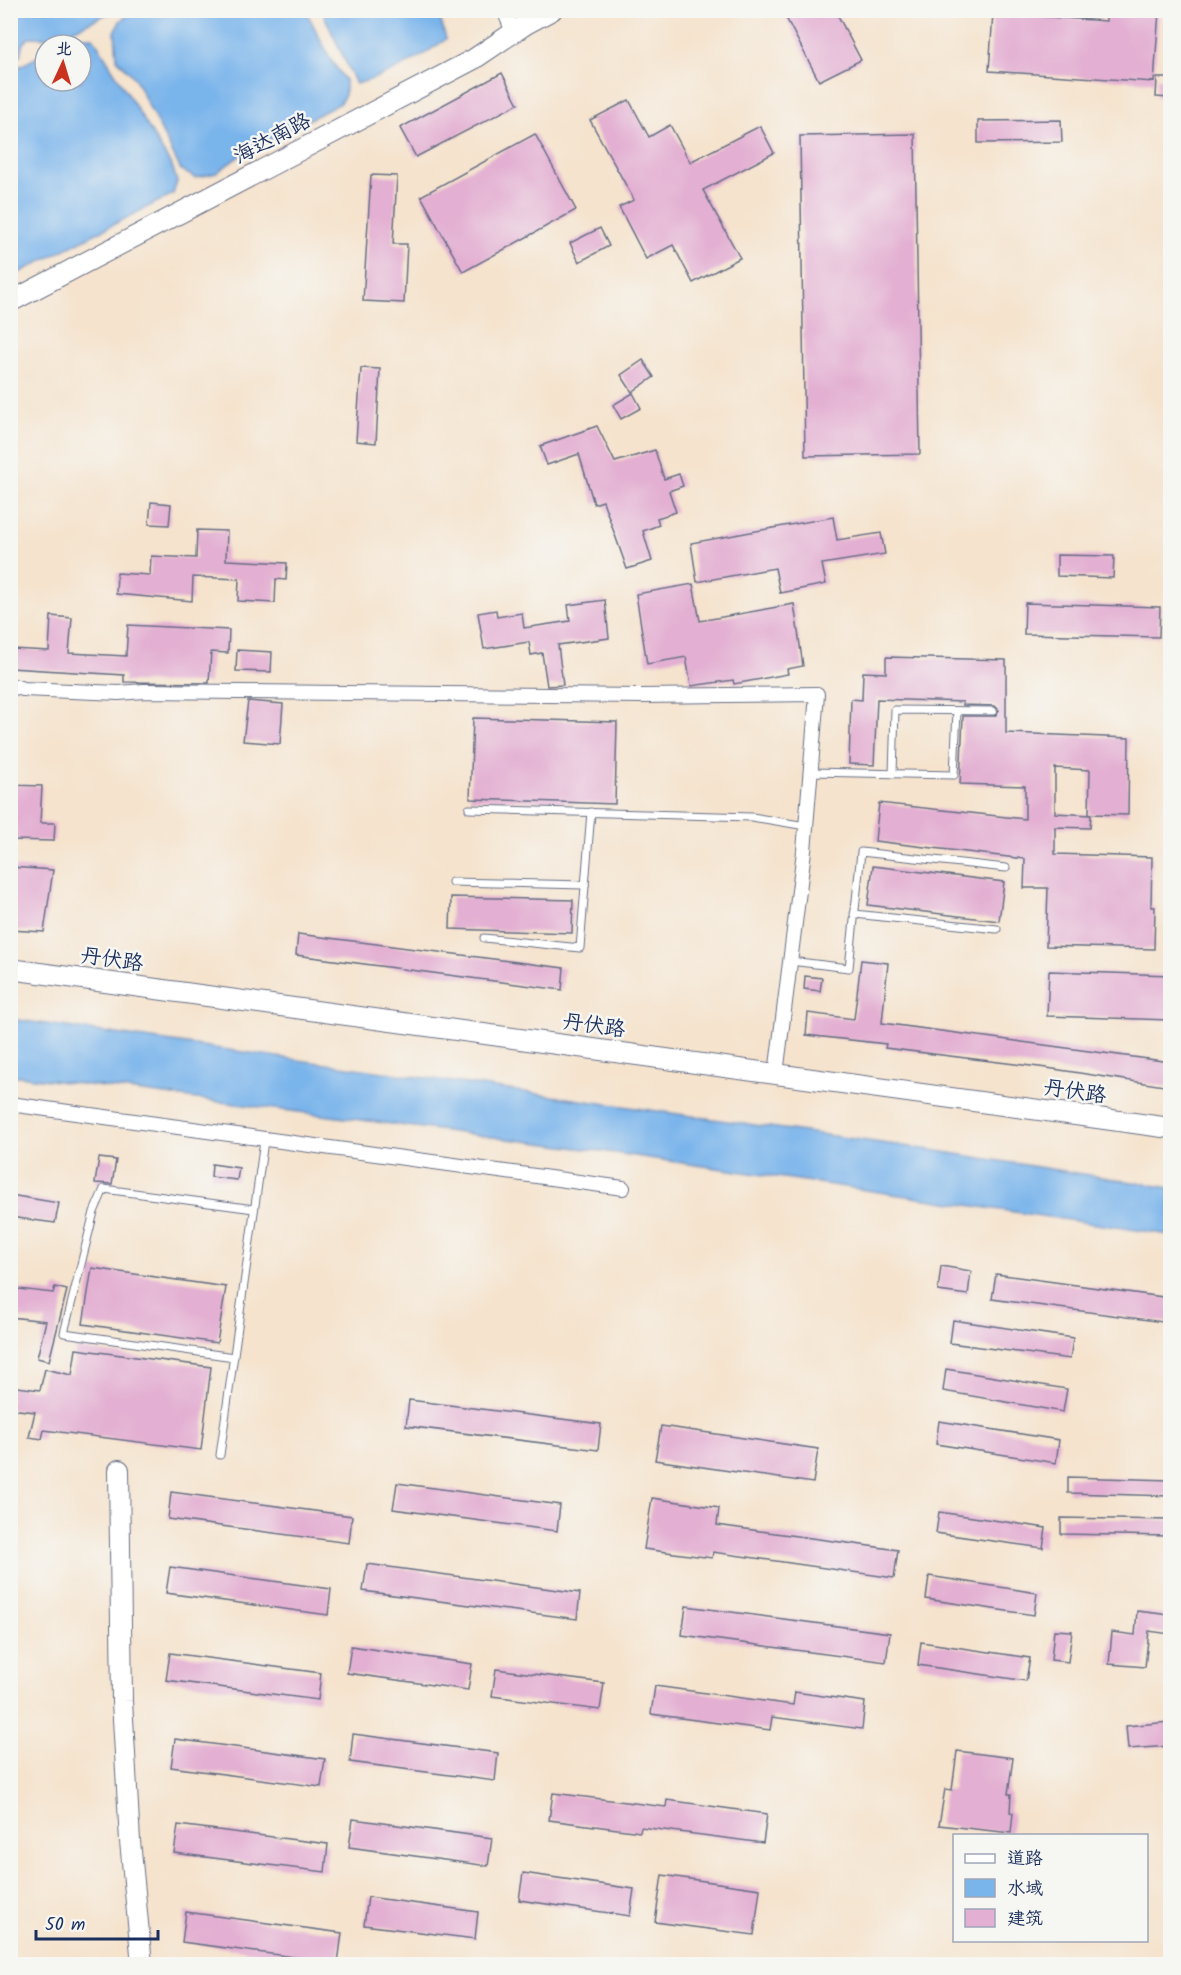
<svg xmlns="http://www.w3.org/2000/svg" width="1181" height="1975" font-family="Kalam,'LXGW WenKai TC',sans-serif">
  <rect width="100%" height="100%" fill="#f6f6f2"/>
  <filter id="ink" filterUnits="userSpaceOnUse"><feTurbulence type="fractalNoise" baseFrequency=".0167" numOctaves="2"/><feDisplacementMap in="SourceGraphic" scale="12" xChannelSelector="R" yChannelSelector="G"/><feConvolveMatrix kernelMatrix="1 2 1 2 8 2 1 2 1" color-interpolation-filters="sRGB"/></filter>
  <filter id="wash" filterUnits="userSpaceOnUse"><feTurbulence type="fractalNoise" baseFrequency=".008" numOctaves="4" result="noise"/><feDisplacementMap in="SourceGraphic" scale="24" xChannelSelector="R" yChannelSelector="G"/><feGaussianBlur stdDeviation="1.35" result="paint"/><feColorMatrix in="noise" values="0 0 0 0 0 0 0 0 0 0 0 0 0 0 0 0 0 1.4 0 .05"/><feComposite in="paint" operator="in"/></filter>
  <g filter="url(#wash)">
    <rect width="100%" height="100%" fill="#f5e3cd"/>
    <g fill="#79b4eb" stroke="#4a72a4" stroke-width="1.5">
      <path d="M11,10H114V11L55,38L30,37L23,43L20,56L11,61Z"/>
      <path d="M135,10L306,11L331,60L345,80V95L339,104L241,155L216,173L195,178L181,170L134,77L117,59L115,32L120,21Z"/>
      <path d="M322,11H438L446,39C418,60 390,75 356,84Z"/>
      <path d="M76,37H93L173,168L177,182L173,194L11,277V71L45,53V81H81V45H61Z"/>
      <path d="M11,1019L931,1150L1170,1188V1235L601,1151L11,1075Z"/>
    </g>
    <g id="blocks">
      <g fill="#e3afd2">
        <path d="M782,10H835L861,60L819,81Z"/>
        <path d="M1106,10H1159L1154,82L989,71L993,13L1106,21Z"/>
        <path d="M502,73L518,104L416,157L400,128Z"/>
        <path d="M1157,78H1170V98L1156,97Z"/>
        <path d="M629,100L649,137L670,125L690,162L760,126L774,153L703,190L740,258L693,283L673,245L646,259L619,207L634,200L590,120Z"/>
        <path d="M1061,120L1062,142L978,143V121Z"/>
        <path d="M535,134L576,210L463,272L421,196Z"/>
        <path d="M915,134L920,454L805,456L800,136Z"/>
        <path d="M371,175L397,176L393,244H407L404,303L363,301Z"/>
        <path d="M600,228L609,246L579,262L570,243Z"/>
        <path d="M643,360L654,377L632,392L621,375Z"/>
        <path d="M361,368L380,369L376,443L356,441Z"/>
        <path d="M633,393L641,408L621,419L613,405Z"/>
        <path d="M597,426L615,462L655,450L664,479L679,474L683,486L669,491L676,512L657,518L659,525L643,531L652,561L627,569L603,501L594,504L579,454L547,465L540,446Z"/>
        <path d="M151,502L171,504L169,525L149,524Z"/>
        <path d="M833,517L837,540L881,533L885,554L822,564L826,584L780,593L775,568L697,582L691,543Z"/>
        <path d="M197,530L227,531L226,560L287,563L286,580L276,579L275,603L238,601L239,579L193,577L192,601L116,594L117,573L150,575L151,556L196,558Z"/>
        <path d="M1057,555L1114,556L1113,578L1057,576Z"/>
        <path d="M693,584L700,621L794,604L803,666L787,669L788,674L734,684L733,680L691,686L686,657L647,664L636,594Z"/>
        <path d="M605,600L609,638L558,645L563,685L547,686L542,653L531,655L529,642L484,649L478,613L496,610L497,617L522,613L524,628L570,621L568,605Z"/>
        <path d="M1025,603L1160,607L1159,637L1024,634Z"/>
        <path d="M51,616L72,618L69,653L126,656L128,625L229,630L228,653L211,652L209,683L124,682V675L10,668L12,649L49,651Z"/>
        <path d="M237,650L272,652L271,672L236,671Z"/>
        <path d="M886,657L1006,660V733L1129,738L1128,815L1089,814L1090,770L1055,768V813L1091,815L1090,828L1055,827V854L1152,857L1151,907H1155L1154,949L1046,946L1048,888H1024L1025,859L875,841L879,803L1025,819V786L960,784L963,716H995L999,710L995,706L963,705V702L877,699L874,765L849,764L851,699L862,700L863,672L886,673Z"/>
        <path d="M248,701L283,704L280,744L243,741Z"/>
        <path d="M473,718L617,722L615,804L470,799Z"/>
        <path d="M10,785L42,786L40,823H55L54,841L10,840Z"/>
        <path d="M873,866L1004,882L999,921L868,905Z"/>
        <path d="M10,867L53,870L44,932L10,930Z"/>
        <path d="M451,897L573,900L572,933L450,929Z"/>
        <path d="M298,934L564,968L562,990L296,955Z"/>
        <path d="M861,960L888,963L882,1023L1170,1062V1087L1047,1068L885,1048L886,1044L806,1035L808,1013L854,1019Z"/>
        <path d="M1049,971L1170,975V1020L1047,1016Z"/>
        <path d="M805,976L822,978L820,991L804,989Z"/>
        <path d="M99,1158L116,1160L112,1184L95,1183Z"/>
        <path d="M212,1164L239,1168L237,1180L211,1177Z"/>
        <path d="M10,1195L59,1203L55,1223L10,1217Z"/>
        <path d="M941,1266L971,1271L968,1295L938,1291Z"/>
        <path d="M92,1268L226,1287L217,1343L83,1324Z"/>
        <path d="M996,1274L1170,1298V1323L992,1299Z"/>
        <path d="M55,1287L67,1290L49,1361L37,1358L46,1321L10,1317V1288L53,1293Z"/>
        <path d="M953,1320L1073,1338L1070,1359L950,1343Z"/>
        <path d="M76,1349L211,1367L201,1450L44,1430L42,1439L29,1437L35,1412L10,1409V1386L40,1390L45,1369L72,1375Z"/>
        <path d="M946,1369L1067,1389L1063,1412L943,1391Z"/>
        <path d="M409,1400L601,1424L598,1450L406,1426Z"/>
        <path d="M939,1421L1059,1440L1056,1463L936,1444Z"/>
        <path d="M661,1426L818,1449L813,1483L655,1460Z"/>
        <path d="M1068,1477L1170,1480V1496L1068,1493Z"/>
        <path d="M397,1483L560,1505L557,1531L393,1509Z"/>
        <path d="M171,1492L352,1516L349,1543L168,1519Z"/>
        <path d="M652,1498L719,1508L717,1525L898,1550L894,1578L713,1552L712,1558L644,1549Z"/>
        <path d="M939,1512L1046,1528L1043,1548L936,1533Z"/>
        <path d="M1061,1518L1170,1520V1536L1061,1534Z"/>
        <path d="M367,1564L580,1593L577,1619L363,1591Z"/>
        <path d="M170,1567L331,1589L328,1615L166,1593Z"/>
        <path d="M929,1576L1037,1593L1034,1615L926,1599Z"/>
        <path d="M686,1606L890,1633L886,1662L682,1635Z"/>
        <path d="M1137,1611L1170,1615V1634L1149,1631L1145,1667L1109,1664L1112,1632L1135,1635Z"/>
        <path d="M1054,1630L1072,1631L1068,1662L1051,1660Z"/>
        <path d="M921,1642L1030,1658L1026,1681L918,1665Z"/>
        <path d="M351,1646L472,1664L468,1690L347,1673Z"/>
        <path d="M170,1653L321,1673L318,1700L166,1680Z"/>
        <path d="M496,1669L604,1683L600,1710L492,1696Z"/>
        <path d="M655,1686L793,1705L795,1692L865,1702L862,1729L772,1717L770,1730L651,1714Z"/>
        <path d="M1170,1722V1746L1128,1749L1126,1726Z"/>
        <path d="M353,1734L498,1753L495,1781L350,1762Z"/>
        <path d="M175,1739L325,1759L321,1787L171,1767Z"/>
        <path d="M957,1751L1013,1758L1008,1794H1011L1010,1812L1013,1813L1011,1833L939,1825L945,1789L952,1790Z"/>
        <path d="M553,1793L666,1807L667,1800L767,1814L763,1843L641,1827L640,1832L549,1820Z"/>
        <path d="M353,1819L492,1838L488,1866L349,1847Z"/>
        <path d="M178,1825L328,1844L325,1872L174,1853Z"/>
        <path d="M523,1873L634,1889L630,1916L519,1900Z"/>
        <path d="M662,1875L760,1889L754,1935L655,1922Z"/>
        <path d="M368,1897L478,1912L475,1939L364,1925Z"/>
        <path d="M186,1912L342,1933L338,1963L182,1942Z"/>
      </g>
    </g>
  </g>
  <g filter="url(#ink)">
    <use href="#blocks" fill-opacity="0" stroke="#676e85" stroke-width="1.5"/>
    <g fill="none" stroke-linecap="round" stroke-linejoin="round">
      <defs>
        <g id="lane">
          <path d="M811,772L954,775L957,711"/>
          <path d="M893,774L895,710L993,711"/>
          <path d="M469,809L752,817L806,826"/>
          <path d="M452,882L585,885"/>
          <path d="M854,914L997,929"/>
          <path d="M484,938L580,948L591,812"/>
          <path d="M790,961L849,968L861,852L1006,868"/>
          <path d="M234,1357L64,1333L94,1212L104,1189L254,1209"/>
          <path d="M220,1455L264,1141"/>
        </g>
        <g id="street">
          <path d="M504,10L513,32"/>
          <path d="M10,685L23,689L119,693L144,691L641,696L817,694L804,851L776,1074"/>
          <path d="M10,1104L623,1188"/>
        </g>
        <g id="secondary">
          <path d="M10,302L474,59L526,24L552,10"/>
          <path d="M10,969L1170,1128"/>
          <path d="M119,1470L122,1701L130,1841L142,1964"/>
        </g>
      </defs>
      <use href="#lane" stroke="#676e85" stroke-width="9"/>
      <use href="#street" stroke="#676e85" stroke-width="16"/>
      <use href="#secondary" stroke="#676e85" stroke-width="22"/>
      <use href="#lane" stroke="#fff" stroke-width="7"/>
      <use href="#street" stroke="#fff" stroke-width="14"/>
      <use href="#secondary" stroke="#fff" stroke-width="20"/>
    </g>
  </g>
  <g text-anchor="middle" stroke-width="5" stroke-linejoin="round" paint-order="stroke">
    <g font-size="21" fill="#1b2f5e" stroke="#f6f6f2">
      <text transform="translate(272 138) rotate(-28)" y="7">海达南路</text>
      <text transform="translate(112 959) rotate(8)" y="7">丹伏路</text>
      <text transform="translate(594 1025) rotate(8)" y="7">丹伏路</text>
      <text transform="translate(1075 1091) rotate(8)" y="7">丹伏路</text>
    </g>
  </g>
  <rect width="1181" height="1975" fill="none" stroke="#f6f6f2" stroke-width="36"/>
  <rect x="953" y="1834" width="195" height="108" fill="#f6f6f2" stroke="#9ea6b7" stroke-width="1.5"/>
  <rect x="965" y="1854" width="30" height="9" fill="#ffffff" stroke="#9ea6b7" stroke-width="1.5"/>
  <text x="1007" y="1864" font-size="18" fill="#1b2f5e">道路</text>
  <rect x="965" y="1879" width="30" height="18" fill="#79b4eb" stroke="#9ea6b7" stroke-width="1.5"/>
  <text x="1007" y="1894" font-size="18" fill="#1b2f5e">水域</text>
  <rect x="965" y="1909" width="30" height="18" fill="#e3afd2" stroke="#9ea6b7" stroke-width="1.5"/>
  <text x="1007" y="1924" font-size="18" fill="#1b2f5e">建筑</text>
  <g transform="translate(63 63) rotate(4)"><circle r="28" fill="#f6f6f2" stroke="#9ea6b7" stroke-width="1.5"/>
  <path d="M0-4.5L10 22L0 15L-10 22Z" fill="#c8321e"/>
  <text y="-9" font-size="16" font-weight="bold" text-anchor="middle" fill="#1b2f5e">北</text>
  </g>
  <path d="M36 1930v9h122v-9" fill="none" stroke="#1b2f5e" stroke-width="3"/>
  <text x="45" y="1930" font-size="18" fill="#1b2f5e" stroke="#f6f6f2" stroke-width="4.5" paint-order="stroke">50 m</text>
</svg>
